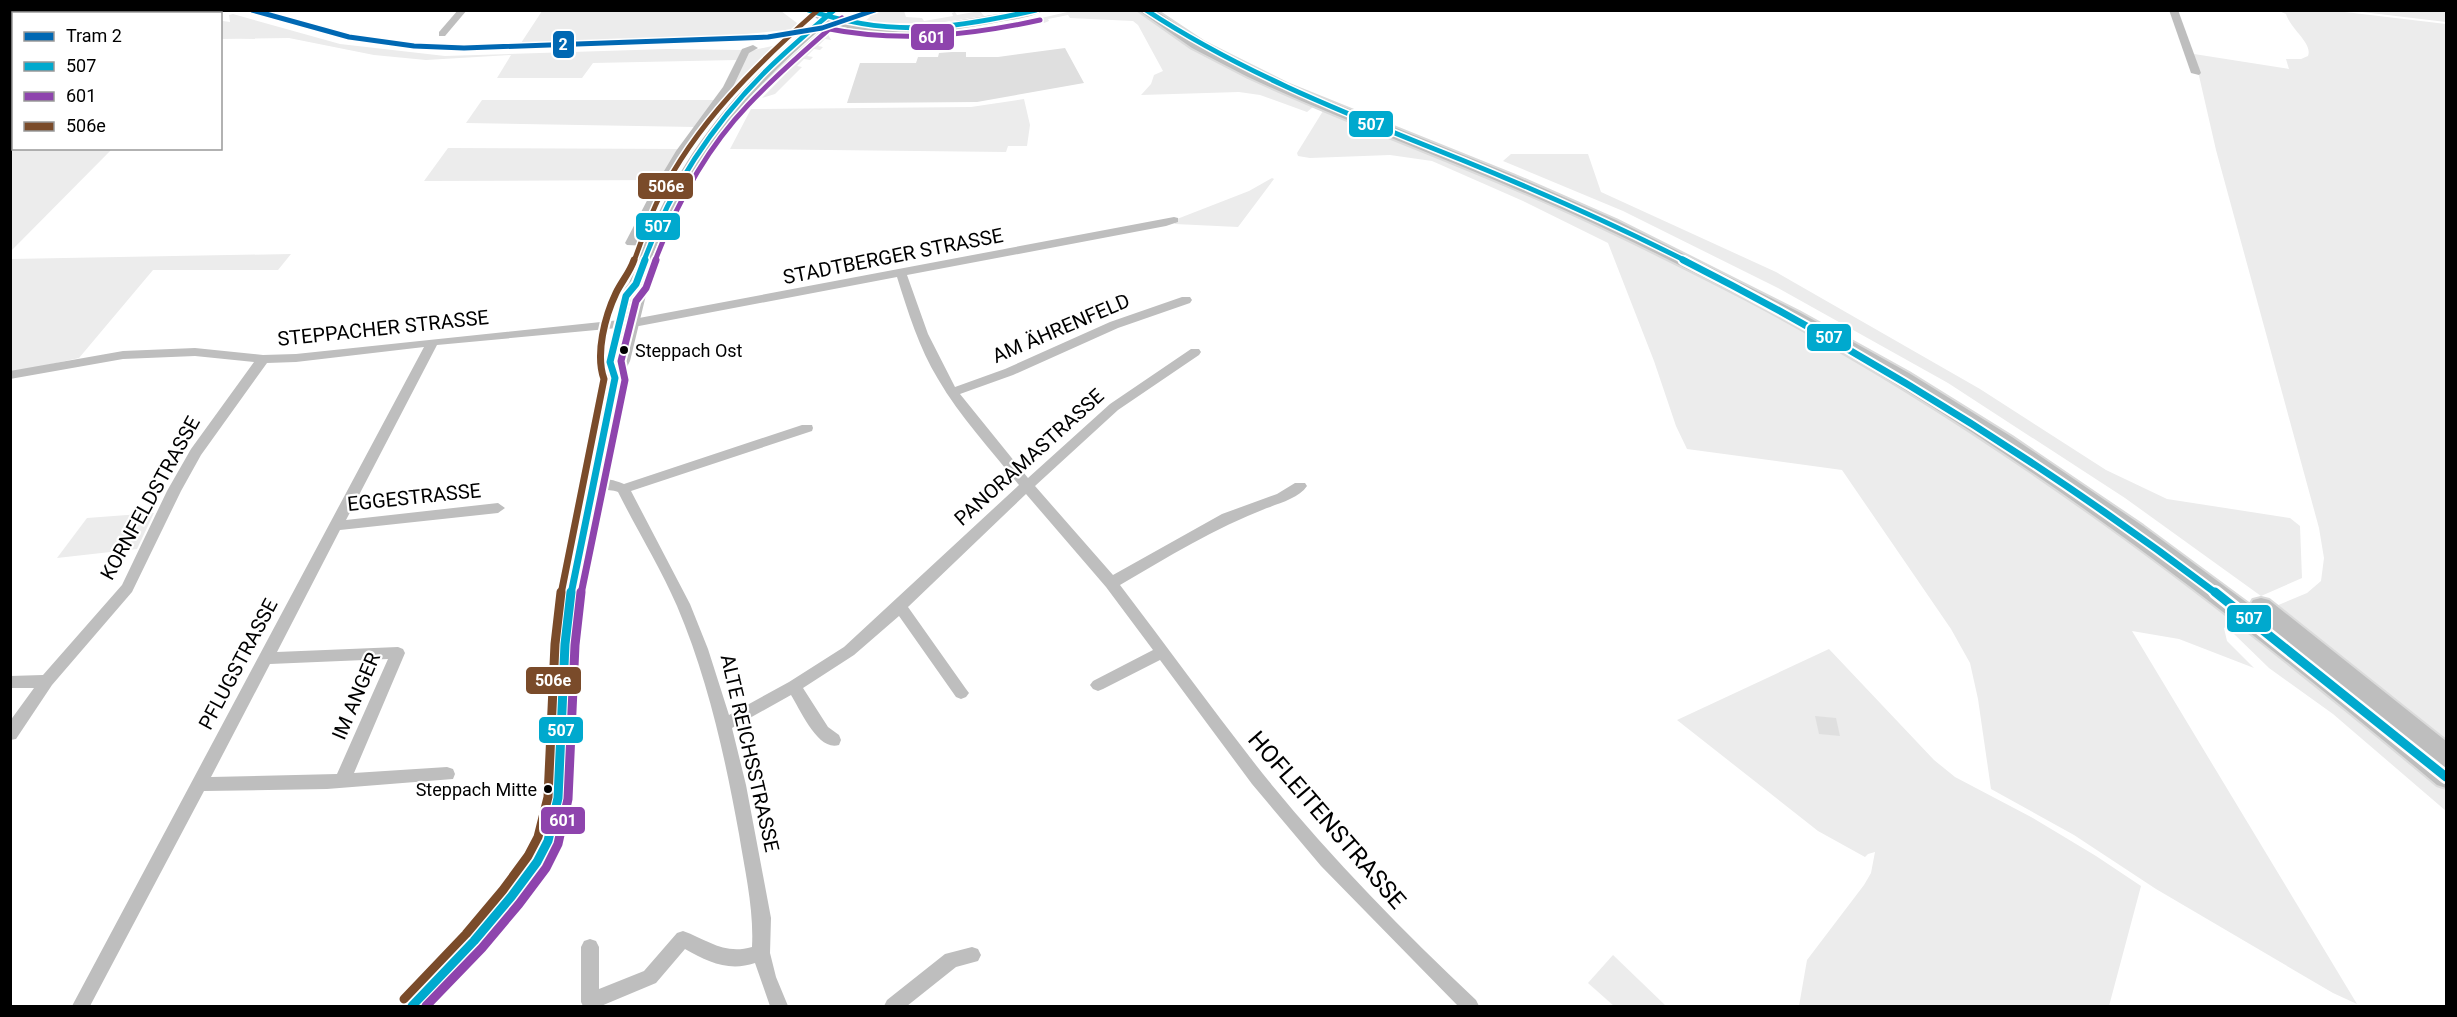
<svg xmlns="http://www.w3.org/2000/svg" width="2457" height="1017" font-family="Roboto,sans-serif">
  <rect width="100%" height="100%" fill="#fff"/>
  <g fill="#ececec">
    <path d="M11,10L208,11L206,14H14V148L112,149L11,251Z"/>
    <path d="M883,10L904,11L906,17L922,18L924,21L953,16L952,13L955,12L957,15L980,11L984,16L932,24L864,22L870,17L869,15Z"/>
    <path d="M1076,10L1136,11L1188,46L1234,71L1313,107L1307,112L1260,95L1239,92L1141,95L1151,84L1154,75L1163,71L1138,25L1133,21L1070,18L1068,15L1048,19L1049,21L1044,23L1041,19L1028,22L1029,26H1025L1022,23L1013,26L1015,29L1008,27L1011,25Z"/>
    <path d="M542,11H781L797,23L794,29L738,35L521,43Z"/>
    <path d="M2279,11L2345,12L2446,24V747L2276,606L2307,593L2321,581L2324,558L2319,528L2216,150L2194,54L2289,69L2286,59H2301L2308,56C2313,43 2291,30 2286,14Z"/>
    <path d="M2354,11H2446V22Z"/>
    <path d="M233,14L340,44L445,56L667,49L742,50L737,60L593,63L582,78H497L511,55L426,60L374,55L289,38L221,39L220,18L223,21L230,22L229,15Z"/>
    <path d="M820,31L824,33L788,65L757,98L751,97L750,92Z"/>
    <path d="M828,34L831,40L825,39L818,46L823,47L820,50L814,49L807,56L813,57L810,60L804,59L797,66L802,67L775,94L762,98L805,54Z"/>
    <path d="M786,43L756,68L700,136L665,192L647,232L643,235L671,176L749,51Z"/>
    <path d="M1024,99L1030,125L1027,146H1008L1006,152L730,149L751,109L971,107Z"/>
    <path d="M482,100H717L695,127L466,123Z"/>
    <path d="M1323,111L1543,198L1724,284L1993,440L2239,620L2224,628L2227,641L2254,668L2179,639L2132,631L2357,1004L2333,993L2156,889L2074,835L1991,789L1978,699L1970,663L1951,629L1842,470L1687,449L1676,426L1654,361L1608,243L1523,201L1432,161L1390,155L1310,158L1298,156L1297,153Z"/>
    <path d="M448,148L680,149L660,180L424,181Z"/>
    <path d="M1511,154H1588L1601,192L1776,272L1980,389L2106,470L2167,499L2290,518L2300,526L2302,578L2261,596L2125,498L1948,383L1778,288L1623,211L1503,161Z"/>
    <path d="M1272,178L1274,179L1238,227L1175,224L1174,222L1177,219L1249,191Z"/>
    <path d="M291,254L278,270H153L79,358L11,373L10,259Z"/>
    <path d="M154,513L137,549L57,558L87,518Z"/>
    <path d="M2244,626L2446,791V811L2333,714L2269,668L2233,633Z"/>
    <path d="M1829,649L1934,760L1955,777L2031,817L2096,856L2141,886L2109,1006H1799L1807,960L1864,885L1871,873L1875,852L1868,854L1865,857L1818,831L1677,720Z"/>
    <path d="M1613,955L1666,1006H1614L1588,983Z"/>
  </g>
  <g fill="#dfdfdf">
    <path d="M1065,48L1084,83L977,102L847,103L860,63H916L918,57H938L939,53L952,52H966V57H998Z"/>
    <path d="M1815,716L1836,718L1840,736L1819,734Z"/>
  </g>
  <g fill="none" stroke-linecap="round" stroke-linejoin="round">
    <defs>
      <path id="primary" d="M1138,10H1155L1203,42L1287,84L1513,175L1616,220L1799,312L1909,373L2012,437L2143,526L2250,605L2253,600L2261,598L2269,600L2446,741V788L2437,785C2220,603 1997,431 1746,299C1676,263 1605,227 1532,196C1437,155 1341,120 1248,77L1192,48Z"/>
    </defs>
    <use href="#primary" stroke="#dbdbdb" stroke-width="4"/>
    <g fill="#bebebe" fill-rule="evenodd">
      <path d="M458,10H467L445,36H439V32Z"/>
      <path d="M829,10H839L829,20H823L822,18Z"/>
      <path d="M2169,10H2178L2201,73L2199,75L2191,73Z"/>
      <path d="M753,45L758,48L749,53L733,87L686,152L662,191L638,240H650L656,243L650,246L627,245L625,243L652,191L676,151L723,87L742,49Z"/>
      <path d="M1174,217L1178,218V222L1166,226L907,275L928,334L955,387L1005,369L1110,322L1182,297H1190L1192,300L1190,303L1118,328L1013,375L960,394L1028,478L1110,404L1191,349H1199L1201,352L1199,355L1118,410L1035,486L1113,575L1222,514L1277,494L1295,483H1305L1307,486C1299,498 1280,503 1267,508C1215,528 1168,557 1120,585C1168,648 1214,712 1263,774C1328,855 1401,929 1476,1000L1479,1006H1458L1321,866L1252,784L1160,660L1103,689L1098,691L1093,689L1090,685L1093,681L1153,650L1106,587L1026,494L908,607L966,689L969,693L966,697L961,699L956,697L899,616L854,655L803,688L828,727L839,735L841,740L839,745C818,752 800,709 791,695L732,728L746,785L771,918L770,953L776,977L788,1006H770L755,963C729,972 708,962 685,949L656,983L601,1006H583L581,1002V947L584,941L590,939L596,941L599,947V989L644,971L677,933L683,931C708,940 724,955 752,947C754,909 745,872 739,834C725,757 708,679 677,606C660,567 637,530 618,492C608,488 593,492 586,484C595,475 613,479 624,484L802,425H812L813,428L812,431L631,491L690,604L708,649L729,715L789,682L844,647L1019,485C992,451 960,417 938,379C919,348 908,312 897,277L639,326L437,345L346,520L498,503L505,508L498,513L340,530L277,652L398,647L403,649L405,653L354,773L447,767L453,769L455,774L453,779L327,789L204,791L90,1006H72L424,347L296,362L267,363L201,455L181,491L132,592L52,685L16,739L10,740V721L34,688H10V676L43,675L122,585L167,491L191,449L254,362L195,356L123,359L10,379V371L123,351L195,348L263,355L296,354L639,318ZM388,659L337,774L211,777L270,664Z"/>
      <path d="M972,947L978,949L981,955L978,961L956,967L907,1006H884L887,1000L945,954Z"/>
    </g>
    <path fill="#bebebe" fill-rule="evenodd" d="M801,10C815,10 824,14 837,18C854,23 874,26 892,26C944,28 993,10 1044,10C1034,17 1016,19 1004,21C946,33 885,40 828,23C753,86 702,144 662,234C654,252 642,276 646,295L630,361L623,375C608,460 584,543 576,629C572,668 573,707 572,746C571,778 571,810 559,840C532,906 476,956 428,1006H400L403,998L497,900L528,856L540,831L549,784L555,646L563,582L607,375L614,361L630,297L624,295L621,292L629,283C672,166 723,98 818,19Z"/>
    <use href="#primary" fill="#bebebe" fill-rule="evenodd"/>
    <defs>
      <g id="bus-1-far2">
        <path d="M808,10C891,38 953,29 1036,10"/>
        <path d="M1146,10C1245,75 1353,116 1462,160C1538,191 1613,224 1686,261"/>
        <path d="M644,261C670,189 712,125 766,71C787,50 811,30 834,10"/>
      </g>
      <g id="bus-1-far1">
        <path d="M1683,260C1874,357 2047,465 2217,594"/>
        <path d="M571,594L615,378L610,362L626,296L636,284L645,260"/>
      </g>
      <g id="bus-1">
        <path d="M2215,592L2446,777"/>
        <path d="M412,1006L474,941L511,897L537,862L548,841L558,798L565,644L571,592"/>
      </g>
      <g id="bus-2-far2">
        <path d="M824,28C898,43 967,36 1040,20"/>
        <path d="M655,261C676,205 706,149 748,105C777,74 810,46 842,18"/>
      </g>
      <path id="bus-2-far1" d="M581,594L625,380L621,361L636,301L646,288L656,260"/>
      <path id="bus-2" d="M426,1006L482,948L519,904L546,868L558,844L568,799L575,645L581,592"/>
      <path id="bus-3-far2" d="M634,261C642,240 649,218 659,198C696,123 756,65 818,10"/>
      <path id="bus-3-far1" d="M561,594L604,379C595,354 605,316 616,293C622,281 630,272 634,260"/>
      <path id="bus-3" d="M404,999L466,934L503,890L528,856L538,837L548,797L555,644L561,592"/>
    </defs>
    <use href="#bus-1-far2" stroke="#fff" stroke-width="8"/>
    <use href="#bus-1-far1" stroke="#fff" stroke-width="11"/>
    <use href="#bus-1" stroke="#fff" stroke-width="14"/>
    <use href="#bus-2-far2" stroke="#fff" stroke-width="8"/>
    <use href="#bus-2-far1" stroke="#fff" stroke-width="11"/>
    <use href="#bus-2" stroke="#fff" stroke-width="14"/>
    <use href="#bus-3-far2" stroke="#fff" stroke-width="8"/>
    <use href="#bus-3-far1" stroke="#fff" stroke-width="11"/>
    <use href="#bus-3" stroke="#fff" stroke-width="14"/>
    <use href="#bus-1-far2" stroke="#00a9ce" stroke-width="5"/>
    <use href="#bus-1-far1" stroke="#00a9ce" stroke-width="7"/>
    <use href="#bus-1" stroke="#00a9ce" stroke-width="9"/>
    <use href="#bus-2-far2" stroke="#8e44ad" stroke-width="5"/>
    <use href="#bus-2-far1" stroke="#8e44ad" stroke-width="7"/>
    <use href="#bus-2" stroke="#8e44ad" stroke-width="9"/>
    <use href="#bus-3-far2" stroke="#7a4b2a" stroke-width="5"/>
    <use href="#bus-3-far1" stroke="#7a4b2a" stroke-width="7"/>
    <use href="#bus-3" stroke="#7a4b2a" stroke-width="9"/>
    <defs>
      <path id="tram-1" d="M252,10L349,37L414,46L464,48L768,37L822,28L875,10"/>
    </defs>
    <use href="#tram-1" stroke="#fff" stroke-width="8"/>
    <use href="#tram-1" stroke="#0068b3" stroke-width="5"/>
  </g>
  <g fill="#000" stroke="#fff" stroke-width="2">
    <circle cx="624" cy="350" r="5"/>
    <circle cx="548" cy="789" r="5"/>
  </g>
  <g text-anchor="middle" stroke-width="4.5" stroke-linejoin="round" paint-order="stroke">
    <g font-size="18" fill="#000" stroke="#fff" text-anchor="start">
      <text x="635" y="357">Steppach Ost</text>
      <text x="537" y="796" text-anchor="end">Steppach Mitte</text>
    </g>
    <g font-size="20" fill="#000" stroke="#fff">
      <text transform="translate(893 256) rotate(-11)" y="7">STADTBERGER STRASSE</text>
      <text transform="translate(383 328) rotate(-6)" y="7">STEPPACHER STRASSE</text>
      <text transform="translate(1061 328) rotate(-23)" y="7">AM ÄHRENFELD</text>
      <text transform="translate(1029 457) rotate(-42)" y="7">PANORAMASTRASSE</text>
      <text transform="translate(414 497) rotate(-6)" y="7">EGGESTRASSE</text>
      <text transform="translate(150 498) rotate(-61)" y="7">KORNFELDSTRASSE</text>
      <text transform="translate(238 664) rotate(-62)" y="7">PFLUGSTRASSE</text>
      <text transform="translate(356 696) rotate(-67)" y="7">IM ANGER</text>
      <text transform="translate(750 753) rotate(77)" y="7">ALTE REICHSSTRASSE</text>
    </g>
    <g font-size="24" fill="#000" stroke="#fff">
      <text transform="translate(1327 820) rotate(49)" y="8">HOFLEITENSTRASSE</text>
    </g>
  </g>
  <g stroke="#fff" stroke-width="2">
    <rect x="910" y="23" width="45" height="28" rx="6" fill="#8e44ad"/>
    <rect x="552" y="30" width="23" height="29" rx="6" fill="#0068b3"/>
    <rect x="1348" y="110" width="46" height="28" rx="6" fill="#00a9ce"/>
    <rect x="637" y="172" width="57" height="28" rx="6" fill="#7a4b2a"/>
    <rect x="635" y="212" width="46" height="29" rx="6" fill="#00a9ce"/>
    <rect x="1806" y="323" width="46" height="29" rx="6" fill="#00a9ce"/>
    <rect x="2226" y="604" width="46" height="29" rx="6" fill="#00a9ce"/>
    <rect x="525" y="666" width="57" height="29" rx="6" fill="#7a4b2a"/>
    <rect x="538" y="716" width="46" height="28" rx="6" fill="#00a9ce"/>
    <rect x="540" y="806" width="46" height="29" rx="6" fill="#8e44ad"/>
  </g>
  <g font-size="16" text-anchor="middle" font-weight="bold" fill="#fff">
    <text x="932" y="43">601</text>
    <text x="563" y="50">2</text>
    <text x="1371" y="130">507</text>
    <text x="666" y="192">506e</text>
    <text x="658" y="232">507</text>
    <text x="1829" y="343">507</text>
    <text x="2249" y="624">507</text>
    <text x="553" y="686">506e</text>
    <text x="561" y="736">507</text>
    <text x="563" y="826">601</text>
  </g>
  <rect width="2457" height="1017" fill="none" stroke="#000000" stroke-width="24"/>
  <rect x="12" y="12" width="210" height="138" fill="#ffffff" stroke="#999999" stroke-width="1.5"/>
  <rect x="24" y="32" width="30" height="9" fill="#0068b3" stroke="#999999" stroke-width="1.5"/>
  <text x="66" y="42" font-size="18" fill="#000000">Tram 2</text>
  <rect x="24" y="62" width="30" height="9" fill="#00a9ce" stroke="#999999" stroke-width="1.5"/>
  <text x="66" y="72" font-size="18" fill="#000000">507</text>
  <rect x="24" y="92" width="30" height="9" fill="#8e44ad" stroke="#999999" stroke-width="1.5"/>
  <text x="66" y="102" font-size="18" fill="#000000">601</text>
  <rect x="24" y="122" width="30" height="9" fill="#7a4b2a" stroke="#999999" stroke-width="1.5"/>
  <text x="66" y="132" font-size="18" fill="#000000">506e</text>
</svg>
